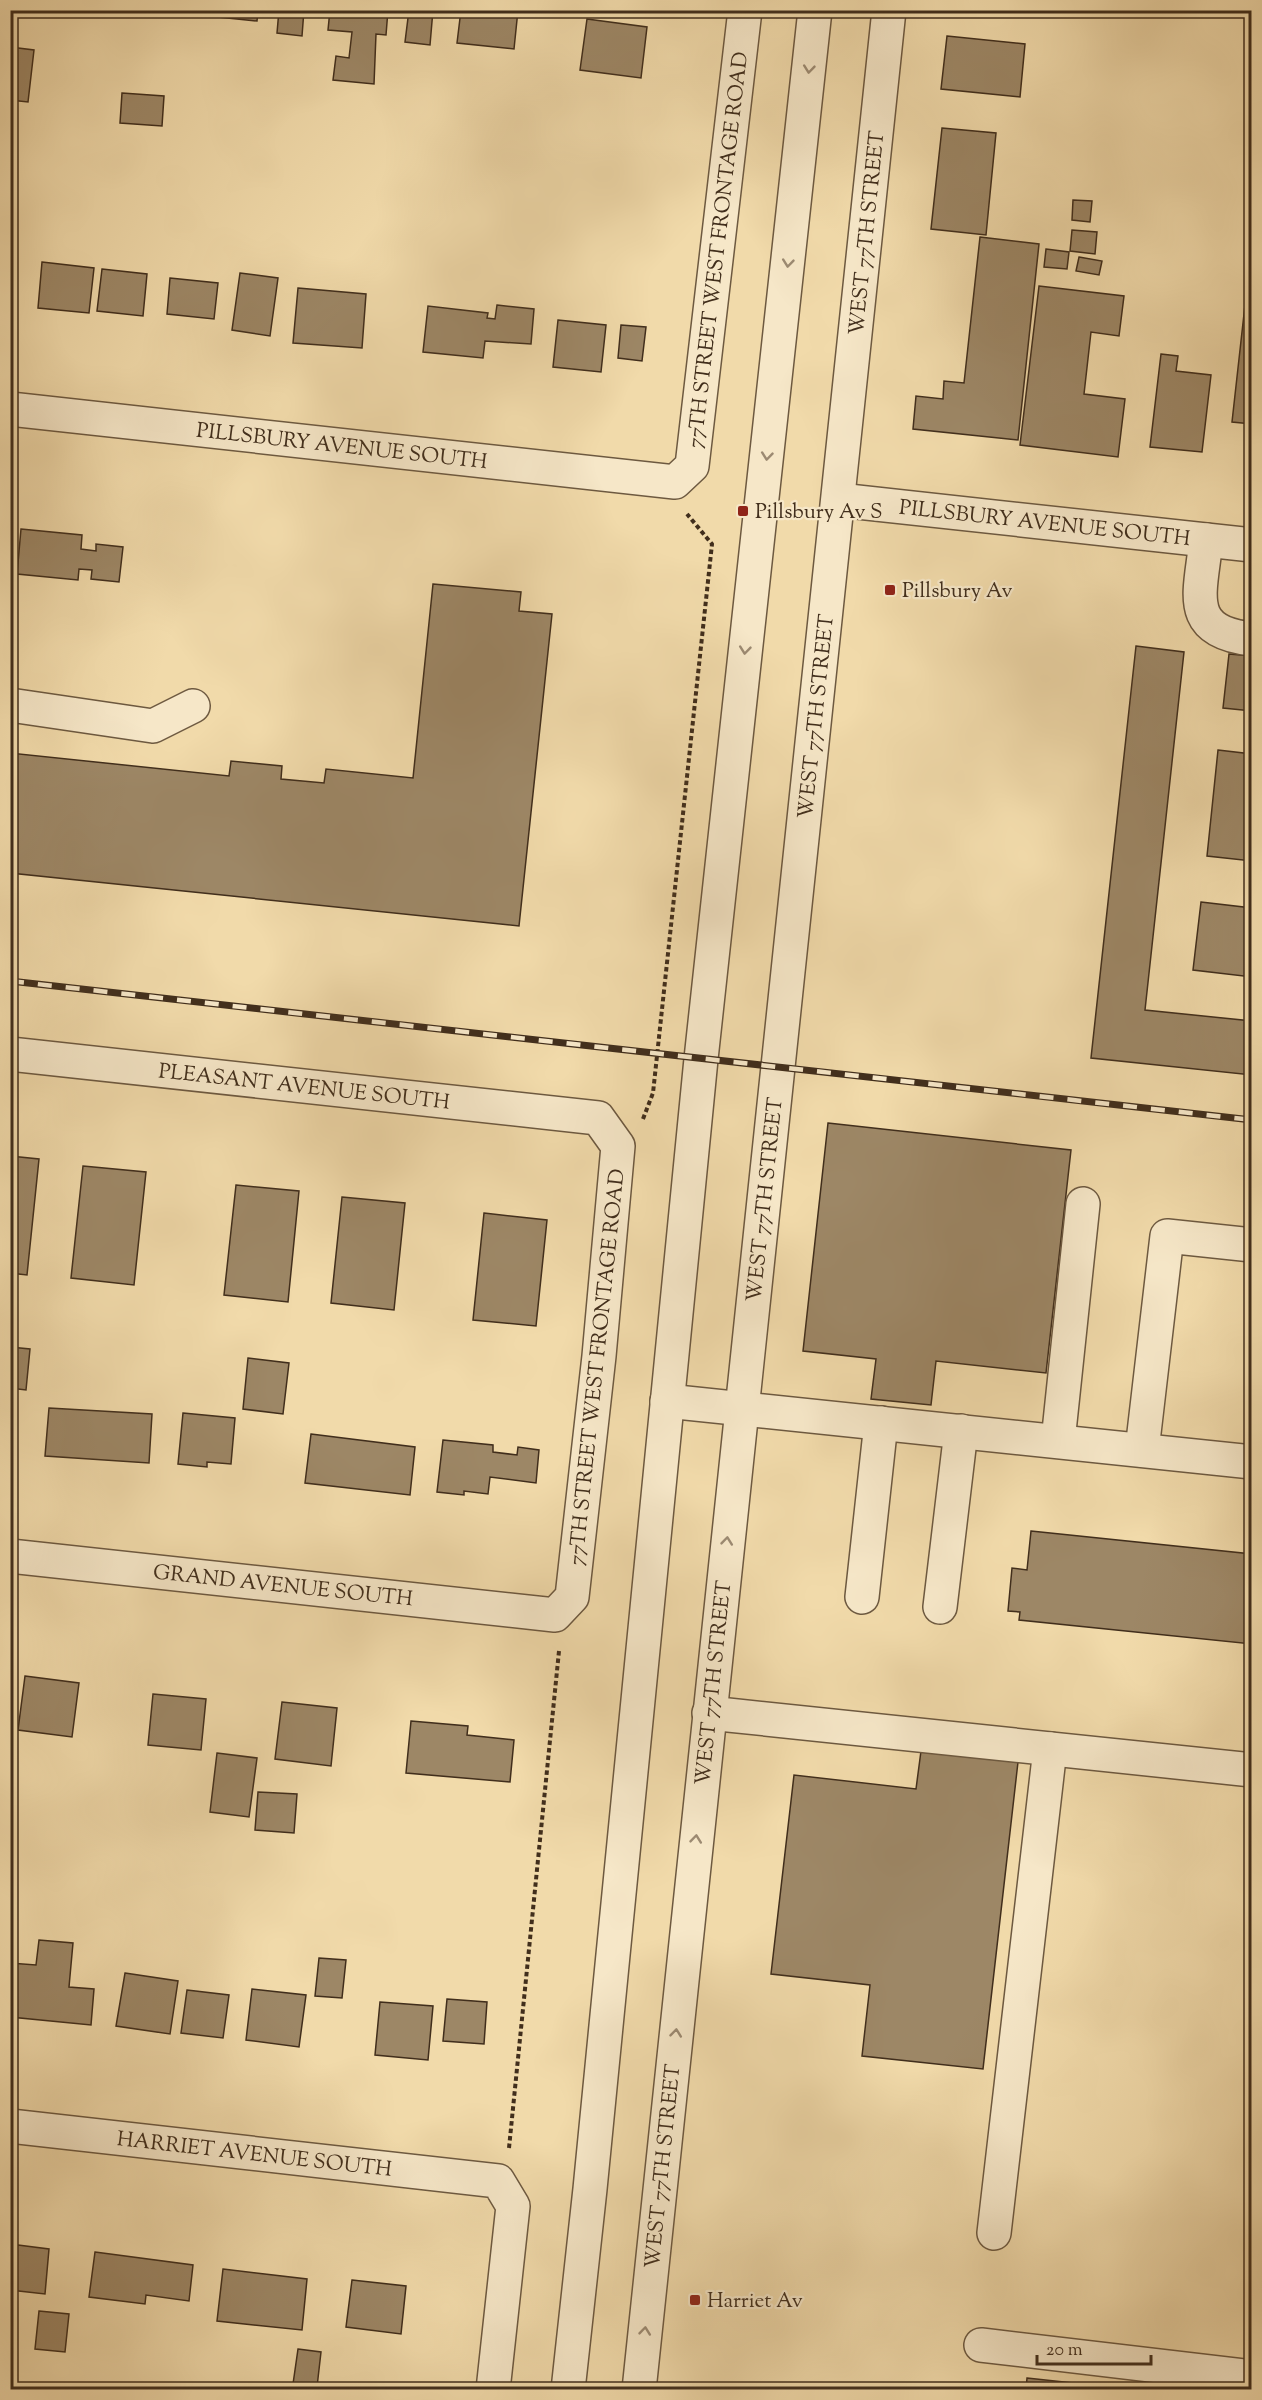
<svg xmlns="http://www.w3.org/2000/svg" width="1262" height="2400" font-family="'Sorts Mill Goudy',serif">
  <rect width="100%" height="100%" fill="#f1daaa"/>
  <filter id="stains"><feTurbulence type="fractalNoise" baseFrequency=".00333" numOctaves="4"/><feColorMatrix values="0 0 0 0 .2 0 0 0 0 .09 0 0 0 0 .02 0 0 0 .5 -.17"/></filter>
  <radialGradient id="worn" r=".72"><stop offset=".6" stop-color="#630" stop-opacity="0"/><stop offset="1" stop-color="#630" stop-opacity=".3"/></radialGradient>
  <g fill="#9d8766" stroke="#412e1c" stroke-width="1.5">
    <path d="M200,10H258L257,21L199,15Z"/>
    <path d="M279,10H304L302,36L277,33Z"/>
    <path d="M330,10H388L386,35L376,34L374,84L333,80L336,56L349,58L352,32L328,30Z"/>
    <path d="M409,10H433L430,45L405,42Z"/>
    <path d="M461,10H518L514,49L457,43Z"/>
    <path d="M587,19L647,27L641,78L580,70Z"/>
    <path d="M947,36L1025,44L1020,97L941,89Z"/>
    <path d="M10,47L34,50L28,102L10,100Z"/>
    <path d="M122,93L164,96L162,126L120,123Z"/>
    <path d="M942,128L996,133L986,235L931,229Z"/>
    <path d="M1073,200L1092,201L1090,222L1072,220Z"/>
    <path d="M1072,230L1097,232L1095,254L1070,251Z"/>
    <path d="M980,237L1039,244L1018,440L913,429L916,396L943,399L944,381L964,383Z"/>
    <path d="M1046,249L1069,252L1067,269L1044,267Z"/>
    <path d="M1079,257L1102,261L1099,275L1076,271Z"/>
    <path d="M42,262L94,268L89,313L38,308Z"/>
    <path d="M102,269L147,274L143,316L97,311Z"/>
    <path d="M1249,269H1252V424L1232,422Z"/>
    <path d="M240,273L278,278L270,336L232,330Z"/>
    <path d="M170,278L218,283L214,319L167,314Z"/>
    <path d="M1039,286L1124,296L1119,336L1091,332L1084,394L1125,399L1118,457L1020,445Z"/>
    <path d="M298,288L366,294L362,348L293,343Z"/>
    <path d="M497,305L534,309L531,344L485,341L483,358L423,352L428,306L488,313L487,318L495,319Z"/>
    <path d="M558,320L606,325L601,372L553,367Z"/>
    <path d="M621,325L646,327L642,361L618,358Z"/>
    <path d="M1161,354L1178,356L1176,371L1211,375L1202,452L1150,447Z"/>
    <path d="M21,529L82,535L81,549L96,551V544L123,547L119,582L91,579L92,570L79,569L78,580L17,574Z"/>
    <path d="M433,584L521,592L519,611L552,614L519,926L10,873V753L229,776L231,761L282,766L281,779L324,783L326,769L413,778Z"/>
    <path d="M1136,646L1184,652L1145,1010L1252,1021V1075L1091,1058Z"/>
    <path d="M1229,654L1252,656V711L1223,708Z"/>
    <path d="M1218,750L1252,754V861L1207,856Z"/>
    <path d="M1201,902L1252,908V977L1193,970Z"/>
    <path d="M828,1123L1071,1150L1046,1373L936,1361L931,1405L871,1399L876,1359L803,1351Z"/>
    <path d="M10,1156L39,1159L27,1275L10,1273Z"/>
    <path d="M83,1166L146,1172L134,1285L71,1278Z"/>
    <path d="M236,1185L299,1191L288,1302L224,1295Z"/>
    <path d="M342,1197L405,1203L394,1310L331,1303Z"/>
    <path d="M484,1213L547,1220L536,1326L473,1320Z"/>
    <path d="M10,1347L30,1349L26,1390L10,1388Z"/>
    <path d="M248,1358L289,1363L283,1414L243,1409Z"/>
    <path d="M49,1408L152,1414L149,1463L45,1456Z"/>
    <path d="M183,1413L235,1418L231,1464L207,1462V1467L178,1464Z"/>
    <path d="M311,1434L415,1447L410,1495L305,1483Z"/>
    <path d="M443,1440L493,1445V1452L517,1455L518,1447L539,1450L536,1483L490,1477L488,1494L464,1491V1495L437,1492Z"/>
    <path d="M1031,1531L1252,1554V1644L1019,1620L1020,1612L1008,1611L1012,1568L1027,1570Z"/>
    <path d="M25,1676L79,1683L72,1737L18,1730Z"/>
    <path d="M153,1694L206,1699L201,1750L148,1745Z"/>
    <path d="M282,1702L337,1708L331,1766L275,1759Z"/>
    <path d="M411,1721L468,1726L467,1735L514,1740L510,1782L406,1773Z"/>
    <path d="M921,1751L1018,1762L983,2069L862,2056L870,1985L771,1974L794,1775L916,1789Z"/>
    <path d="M217,1753L257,1758L249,1817L210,1812Z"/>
    <path d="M258,1792L297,1794L294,1833L255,1830Z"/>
    <path d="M39,1940L73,1943L69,1987L94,1989L91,2025L10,2017V1963L36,1965Z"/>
    <path d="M319,1958L346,1960L342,1998L315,1996Z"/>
    <path d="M125,1973L178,1981L170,2034L116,2026Z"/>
    <path d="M252,1989L306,1995L299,2047L246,2040Z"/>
    <path d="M187,1990L229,1995L223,2038L181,2033Z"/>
    <path d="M447,1999L487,2002L484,2044L443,2041Z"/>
    <path d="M380,2002L433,2006L428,2060L375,2055Z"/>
    <path d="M10,2244L49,2249L45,2294L10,2290Z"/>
    <path d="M95,2252L193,2265L189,2301L146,2295L145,2304L89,2297Z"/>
    <path d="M223,2269L307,2279L302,2330L217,2321Z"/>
    <path d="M352,2280L406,2286L401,2334L346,2327Z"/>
    <path d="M39,2311L69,2314L65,2352L35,2349Z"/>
    <path d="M298,2349L321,2352L317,2387L293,2384Z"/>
    <path d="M1027,2378L1138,2390H1026Z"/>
  </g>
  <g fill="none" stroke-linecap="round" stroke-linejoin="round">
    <defs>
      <g id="minor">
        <path id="s1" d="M10,409L675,482L692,466L745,10"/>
        <path id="s2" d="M839,500L1252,545"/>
        <path d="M1206,540C1201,592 1183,632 1252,639"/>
        <path d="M10,705L153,726L193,706"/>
        <path id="s3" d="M10,1054L598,1118L618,1146L599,1356L572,1597L555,1615L10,1556"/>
        <path d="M667,1401L1252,1462"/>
        <path d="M1058,1441L1083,1204"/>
        <path d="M1142,1450L1167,1236L1252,1245"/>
        <path d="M862,1597L881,1423"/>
        <path d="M940,1607L961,1431"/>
        <path d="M709,1713L1252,1770"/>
        <path id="s4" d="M10,2126L498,2181L513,2206L493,2390"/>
        <path d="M994,2233L1050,1749"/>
        <path d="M981,2345L1252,2377"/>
        <path d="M568,2390L590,2189L701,1059L815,10"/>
        <path id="s5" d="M639,2390C720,1596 808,804 889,10"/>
      </g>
    </defs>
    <use href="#minor" stroke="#6d5940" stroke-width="36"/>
    <g stroke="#412e1c" stroke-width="4" stroke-dasharray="4.5 3" stroke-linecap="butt">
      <path d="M643,1119L653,1093L712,544L687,514"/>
      <path d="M509,2148L559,1651"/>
    </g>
    <use href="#minor" stroke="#f6e7c8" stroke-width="33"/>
    <defs>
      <path id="rail" d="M10,981L1252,1120"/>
    </defs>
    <use href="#rail" stroke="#412e1c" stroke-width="7"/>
    <use href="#rail" stroke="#f6e7c8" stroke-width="4.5" stroke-dasharray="14" stroke-linecap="butt"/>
  </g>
  <defs><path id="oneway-chevron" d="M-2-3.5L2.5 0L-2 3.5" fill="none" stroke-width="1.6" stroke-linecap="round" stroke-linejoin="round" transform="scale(1.5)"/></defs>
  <g stroke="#9c8a72">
    <use href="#oneway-chevron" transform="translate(809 69) rotate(96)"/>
    <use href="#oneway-chevron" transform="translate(788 263) rotate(96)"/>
    <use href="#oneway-chevron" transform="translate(767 456) rotate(96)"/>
    <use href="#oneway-chevron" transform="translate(745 650) rotate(96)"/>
    <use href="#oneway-chevron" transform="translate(727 1541) rotate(-84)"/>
    <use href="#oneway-chevron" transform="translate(696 1839) rotate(-84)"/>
    <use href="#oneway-chevron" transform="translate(676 2033) rotate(-84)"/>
    <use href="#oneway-chevron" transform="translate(645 2331) rotate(-84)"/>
  </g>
  <g fill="#8f2418" stroke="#f6e7c8" stroke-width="2">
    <rect x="737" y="505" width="12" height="12" rx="3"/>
    <rect x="884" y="584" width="12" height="12" rx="3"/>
    <rect x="689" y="2294" width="12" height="12" rx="3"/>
  </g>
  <g text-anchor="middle" stroke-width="4.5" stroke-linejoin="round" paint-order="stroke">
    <g font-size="21" fill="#412e1c" stroke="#f6e7c8">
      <text dy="7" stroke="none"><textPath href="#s5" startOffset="2169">WEST 77TH STREET</textPath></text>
      <text dy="7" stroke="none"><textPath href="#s1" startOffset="910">77TH STREET WEST FRONTAGE ROAD</textPath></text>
      <text dy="7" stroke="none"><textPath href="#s1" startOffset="334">PILLSBURY AVENUE SOUTH</textPath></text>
      <text dy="7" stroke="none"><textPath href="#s2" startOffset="207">PILLSBURY AVENUE SOUTH</textPath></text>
      <text dy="7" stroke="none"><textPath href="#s5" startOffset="1683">WEST 77TH STREET</textPath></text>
      <text dy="7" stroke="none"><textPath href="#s3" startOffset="296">PLEASANT AVENUE SOUTH</textPath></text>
      <text dy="7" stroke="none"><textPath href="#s5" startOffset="1197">WEST 77TH STREET</textPath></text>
      <text transform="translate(596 1367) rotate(-84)" y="7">77TH STREET WEST FRONTAGE ROAD</text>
      <text transform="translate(283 1585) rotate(6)" y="7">GRAND AVENUE SOUTH</text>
      <text dy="7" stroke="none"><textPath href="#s5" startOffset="711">WEST 77TH STREET</textPath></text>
      <text dy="7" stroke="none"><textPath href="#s4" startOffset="246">HARRIET AVENUE SOUTH</textPath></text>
      <text dy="7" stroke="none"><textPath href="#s5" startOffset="225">WEST 77TH STREET</textPath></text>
    </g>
    <g font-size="21" fill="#412e1c" stroke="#f6e7c8" text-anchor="start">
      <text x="755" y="518">Pillsbury Av S</text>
      <text x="902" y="597">Pillsbury Av</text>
      <text x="707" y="2307">Harriet Av</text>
    </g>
  </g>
  <rect width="1262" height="2400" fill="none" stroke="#f1daaa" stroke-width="36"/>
  <rect x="12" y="12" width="1238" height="2376" fill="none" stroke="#412e1c" stroke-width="3"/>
  <rect x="18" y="18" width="1226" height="2364" fill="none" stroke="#412e1c" stroke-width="1.5"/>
  <path d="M1037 2355v9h114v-9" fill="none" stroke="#412e1c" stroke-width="3"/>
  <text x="1046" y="2355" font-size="18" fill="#412e1c" stroke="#f6e7c8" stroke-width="4.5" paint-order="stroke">20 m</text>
  <rect width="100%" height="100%" filter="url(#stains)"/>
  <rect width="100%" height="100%" fill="url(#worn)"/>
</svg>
